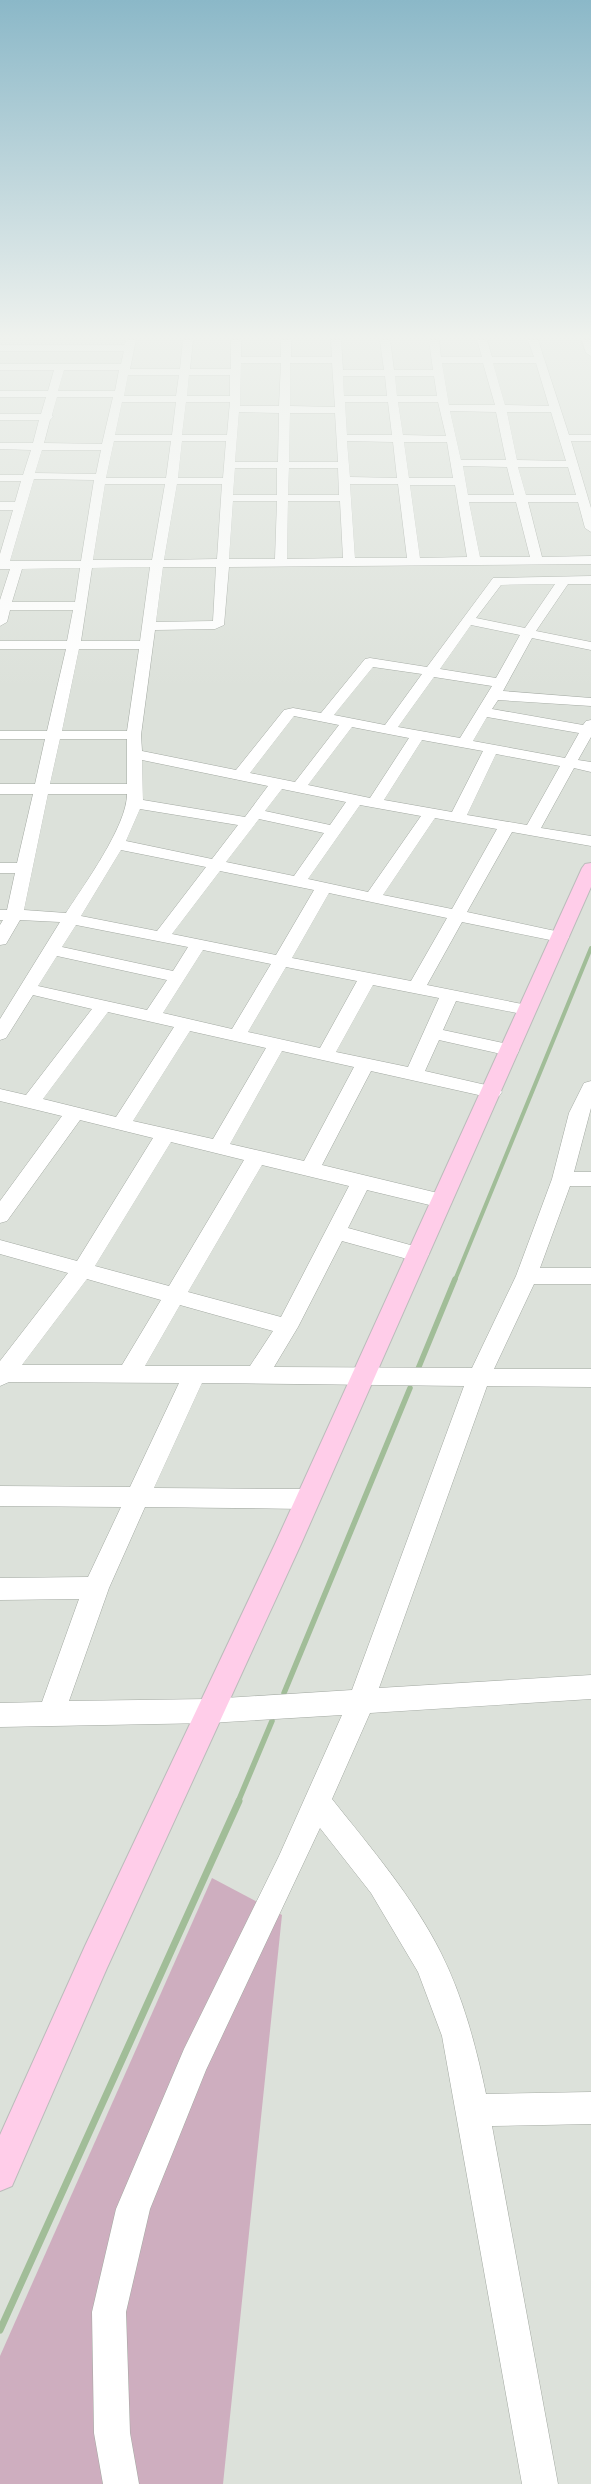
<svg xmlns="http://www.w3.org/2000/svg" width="591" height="2484" font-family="Overpass,sans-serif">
  <rect width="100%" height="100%" fill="#dce1da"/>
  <path fill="#ceaebf" d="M212,1878L282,1915L223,2484H0V2356Z"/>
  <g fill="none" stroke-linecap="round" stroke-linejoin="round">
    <path stroke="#a1bd98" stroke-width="4" d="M455,1280L591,948"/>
    <g stroke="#a1bd98" stroke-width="5.5">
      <path d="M418,1369L455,1279"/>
      <path d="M284,1693L410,1388"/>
      <path d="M238,1802L272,1721"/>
    </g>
    <path stroke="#a1bd98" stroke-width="7" d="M0,2330L239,1801"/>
    <defs>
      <g id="minor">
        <path d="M126,340H136L130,369H180L183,340H193L190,369H231V340H241V357H281V340H291V357H332L331,340H341L343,370H384L380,340H390L394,370H433L429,340H439L441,357H482L477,340H487L492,357H534L528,340H538L569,435H591V441H571L591,508V532L585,528L578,502H528L542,557L591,556V564L229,567L224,625L215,629L155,630L141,735L142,751L236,770L284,710L293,708L321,713L365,659L370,658L427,667L493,578L591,576V584H568L536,631L591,642V650L532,638L503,691L591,698V706L498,700L492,709L583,725L586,721L591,720V737L578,760L591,762V772L574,768L541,828L591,836V846L512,832L467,912L560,932L566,933L569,937L566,941L560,942L462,922L427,985L527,1005L533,1006L536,1010L533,1014L527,1015L456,1001L443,1030L517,1046L519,1050L517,1054L510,1056L439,1040L425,1071L499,1088L502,1092L499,1096L492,1098L371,1071L322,1165L442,1194L449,1196L452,1201L449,1206L442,1208L367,1190L348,1228L425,1249L429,1254L425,1259L418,1262L342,1241L298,1327L274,1367L472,1368L516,1276L552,1179L569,1113L584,1083L591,1081V1108L574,1172H591V1186H570L540,1268H591V1284H534L494,1369H591V1387L487,1386L379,1688L591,1675V1699L370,1713L332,1799C371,1848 413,1897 441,1953C463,1997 476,2046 486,2094L591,2092V2124L492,2126L558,2484H522L442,2036L418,1972L371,1893L320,1828L206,2070L150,2209L126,2312L130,2433L139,2484H103L94,2433L92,2312L116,2209L184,2049L279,1856L342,1715L209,1723L0,1727V1703L42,1702L79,1599L0,1600V1578L88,1577L121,1507L0,1506V1486L130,1487L179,1383L9,1382L0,1386V1361L68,1273L0,1254V1240L77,1261L153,1138L80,1120L7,1221L0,1223V1201L62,1116L0,1101V1089L26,1095L92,1009L33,995L6,1038L0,1040V1019L60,922L20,920L6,944L0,945V925L3,920H0V910H7L15,873H0V863H17L33,794H0V784H35L45,739H0V731H47L66,649H0V641H67L73,610H10L7,622L0,626V600L10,569H0V554L13,510H0V502H15L21,481H0V475H23L31,450L0,449V443H33L39,420H0V414H41L46,397H0V391H48L54,370H0V364H121L124,351H0V345H125ZM241,363H281L279,406H240ZM290,363H332L335,407L290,406ZM442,363H483L495,405H449ZM493,363H536L549,406L505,405ZM64,370H119L115,391H58ZM128,375H179L176,396H124ZM189,375H230V396H187ZM343,376H385L387,396H344ZM395,376H434L437,396H397ZM57,397H113L102,444L44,443L50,420L53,417L52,415ZM122,402H176L172,435H115ZM186,402H230L227,435H182ZM345,402H388L392,435H347ZM398,402H438L446,436L403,435ZM450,411L496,412L506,460H461ZM239,412L279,413L278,462H235ZM507,412H551L566,461L517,460ZM290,413H335L338,462H289ZM114,441H171L166,478H106ZM182,441H226L223,478H178ZM347,441L393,442L397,478L350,477ZM404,442H447L453,478H409ZM42,450H101L96,474L35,473ZM463,466L507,467L514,495H468ZM518,467H568L576,495H526ZM235,468H277V495H233ZM289,468H338L339,495H288ZM34,479L94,480L81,561H10ZM105,484H165L152,560H93ZM177,484H222L217,559L164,560ZM350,484H398L407,558H355ZM410,485H455L467,557L420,558ZM233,501H277L275,559H229ZM288,501H340L343,558L287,559ZM469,502H516L530,557H480ZM150,567L140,641H81L92,568ZM163,567H216L213,621L156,622ZM80,568L75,602H12L22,569ZM555,584L525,628L476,618L501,585ZM471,625L520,635L496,678L440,669ZM79,649H139L127,731H62ZM373,667L422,674L385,725L334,715ZM434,677L492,686L460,738L398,727ZM294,716L339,725L295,782L250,773ZM487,717L579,733L565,758L473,741ZM352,727L409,738L370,798L308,785ZM60,739H127V784H50ZM422,740L483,751L452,812L384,800ZM496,754L560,766L527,825L467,815ZM142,760L268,786L245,817L143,800ZM282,789L346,802L330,825L265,811ZM48,794H127C127,826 84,885 66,913L24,910ZM360,805L421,816L368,892L308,879ZM140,809L238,825L212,859L126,841ZM435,818L497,829L452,909L383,895ZM259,819L324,833L294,876L226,862ZM121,850L206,867L157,931L81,916ZM220,871L314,890L276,955L172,934ZM329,893L447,918L411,981L292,958ZM76,925L188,947L173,971L62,947ZM203,950L271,964L232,1029L163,1013ZM57,956L167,980L147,1010L38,986ZM286,967L357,981L320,1048L248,1032ZM373,985L439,998L408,1067L336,1052ZM108,1012L174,1027L116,1117L43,1099ZM190,1031L266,1048L213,1139L133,1121ZM282,1051L354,1067L304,1161L230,1144ZM171,1142L244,1160L169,1286L95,1266ZM262,1165L349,1186L281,1317L188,1292ZM87,1279L161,1300L122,1365H22ZM180,1305L273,1331L250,1366H145ZM202,1383L464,1386L352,1690L209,1699L69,1701L109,1588L145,1507L307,1509L316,1506L319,1499L316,1492L307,1489L154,1488Z"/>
        <path d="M582,340H591V356L586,353Z"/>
      </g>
      <path id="major" d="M591,863V887L301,1544L107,1968L12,2186L0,2191V2135L85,1946L275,1544L582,868L585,864Z"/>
    </defs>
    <use href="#minor" stroke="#a3a9a2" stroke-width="1"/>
    <use href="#major" stroke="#bbbcbb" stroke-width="2"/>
    <use href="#minor" fill="#fff" fill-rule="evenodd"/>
    <use href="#major" fill="#ffcde9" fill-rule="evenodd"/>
  </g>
  <linearGradient id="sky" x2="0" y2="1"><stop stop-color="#8bb8c8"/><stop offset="0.49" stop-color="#eff2ee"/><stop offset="1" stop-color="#eff2ee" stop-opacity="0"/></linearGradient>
  <rect width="591" height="688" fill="url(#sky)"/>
</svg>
